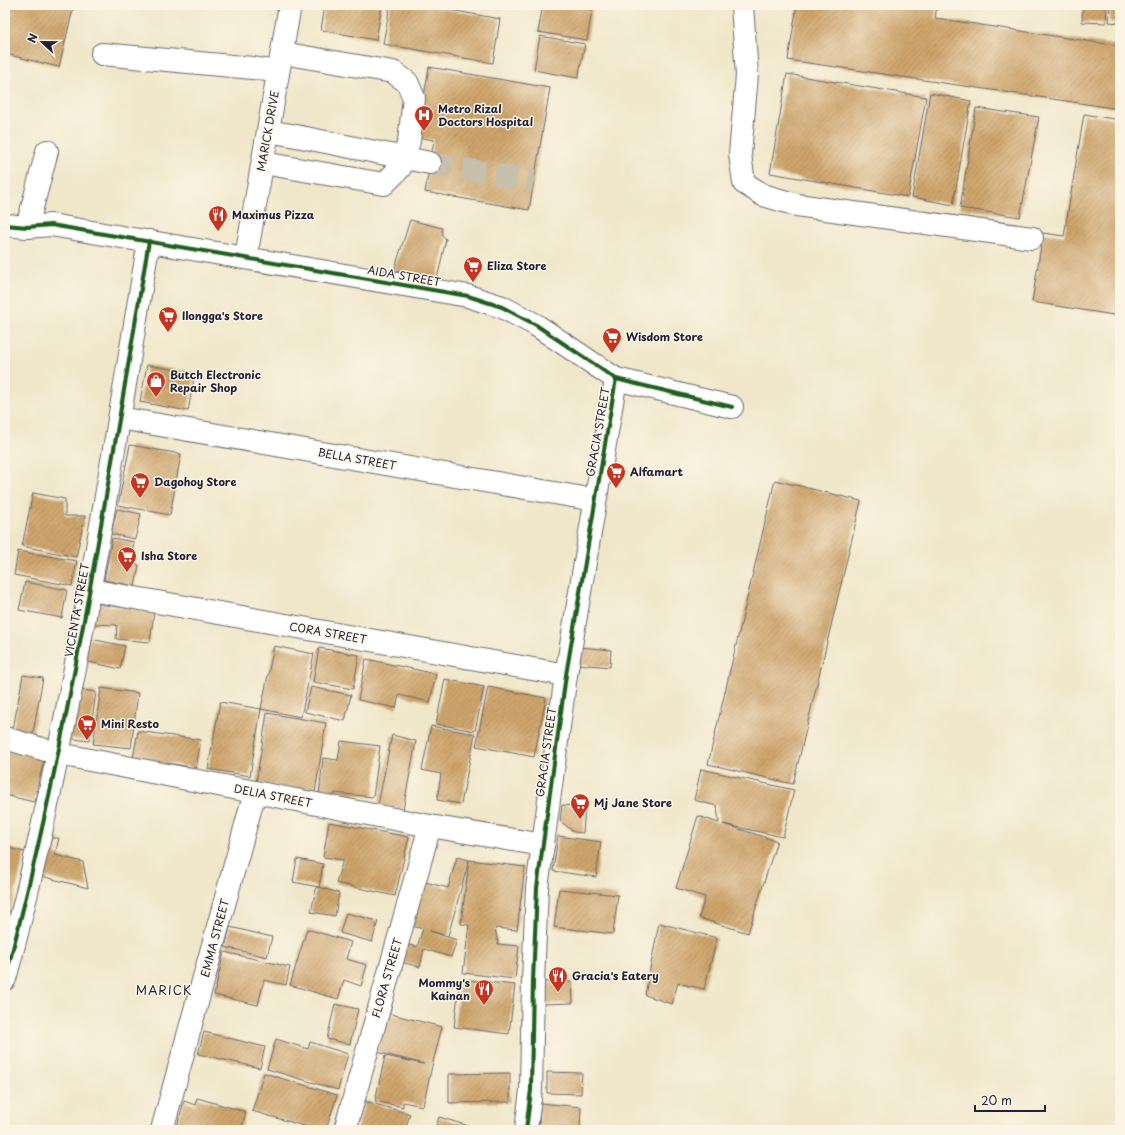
<svg xmlns="http://www.w3.org/2000/svg" width="1125" height="1135" font-family="'Playpen Sans',sans-serif">
  <defs>
    <pattern id="building-hatch" width="6" height="6" patternUnits="userSpaceOnUse"><rect width="6" height="6" fill="#cfa56c"/><path d="M-1 1l2-2M0 6l6-6M5 7l2-2" fill="none" stroke="#a8865a"/></pattern>
  </defs>
  <rect width="100%" height="100%" fill="#fcf5e5"/>
  <filter id="ink" filterUnits="userSpaceOnUse"><feTurbulence type="fractalNoise" baseFrequency=".025" numOctaves="2"/><feDisplacementMap in="SourceGraphic" scale="8" xChannelSelector="R" yChannelSelector="G"/><feConvolveMatrix kernelMatrix="1 2 1 2 8 2 1 2 1" color-interpolation-filters="sRGB"/></filter>
  <filter id="wash" filterUnits="userSpaceOnUse"><feTurbulence type="fractalNoise" baseFrequency=".012" numOctaves="4" result="noise"/><feDisplacementMap in="SourceGraphic" scale="16" xChannelSelector="R" yChannelSelector="G"/><feGaussianBlur stdDeviation="0.9" result="paint"/><feColorMatrix in="noise" values="0 0 0 0 0 0 0 0 0 0 0 0 0 0 0 0 0 1.4 0 .05"/><feComposite in="paint" operator="in"/></filter>
  <g filter="url(#wash)">
    <rect width="100%" height="100%" fill="#f0e7ca"/>
    <g id="blocks">
      <g fill="url(#building-hatch)">
        <path d="M5,5H74L59,67L5,54Z"/>
        <path d="M325,5H382L376,40L321,30Z"/>
        <path d="M390,5H423L500,19L493,63L383,44Z"/>
        <path d="M481,5H501V9Z"/>
        <path d="M543,5H593L587,40L538,32Z"/>
        <path d="M797,5H937L935,18L1120,46V109L788,60Z"/>
        <path d="M1083,5H1107L1106,23L1082,22Z"/>
        <path d="M1110,5H1120V23L1109,22Z"/>
        <path d="M540,36L585,44L578,78L534,70Z"/>
        <path d="M429,67L550,88L529,210L425,192L434,140L417,137Z"/>
        <path d="M787,74L926,97L908,197L770,173Z"/>
        <path d="M930,93L971,101L953,205L912,197Z"/>
        <path d="M976,108L1039,117L1020,217L960,208Z"/>
        <path d="M1084,114L1120,120V316L1032,302L1043,233L1064,236Z"/>
        <path d="M410,220L442,228V235L446,239L437,279L394,271Z"/>
        <path d="M147,365L195,373L188,411L140,402Z"/>
        <path d="M130,445L181,454L170,515L118,505Z"/>
        <path d="M775,480L861,501L793,784L708,764Z"/>
        <path d="M33,493L65,499V516H85L76,557L22,546Z"/>
        <path d="M117,509L141,514L135,539L111,534Z"/>
        <path d="M112,538L134,542L130,564L139,565L135,586L104,580Z"/>
        <path d="M18,551L77,561L72,586L14,575Z"/>
        <path d="M25,582L67,590L62,618L19,610Z"/>
        <path d="M93,603L154,612L150,642L116,639L117,625L91,624Z"/>
        <path d="M86,638L125,646L120,669L81,660Z"/>
        <path d="M274,646L314,654L301,717L261,709Z"/>
        <path d="M580,647L611,650L610,667L578,664Z"/>
        <path d="M319,648L359,655L353,689L313,682Z"/>
        <path d="M366,659L436,674L430,702L399,695L396,708L358,700Z"/>
        <path d="M23,675L43,678L32,738L12,735Z"/>
        <path d="M445,679L484,687L475,731L436,724Z"/>
        <path d="M311,687L351,695L345,721L305,712Z"/>
        <path d="M488,687L546,698L534,757L476,746Z"/>
        <path d="M101,688L138,693L131,748L93,744Z"/>
        <path d="M75,689L96,692L89,741L67,738Z"/>
        <path d="M220,702L261,709L250,776L208,769Z"/>
        <path d="M267,713L326,723L315,793L256,783Z"/>
        <path d="M431,726L475,734L461,804L437,800L441,774L422,770Z"/>
        <path d="M138,731L201,740L196,768L167,763L168,771L132,764Z"/>
        <path d="M392,735L416,741L403,810L378,805Z"/>
        <path d="M341,741L380,746L373,797L335,793L334,797L319,795L323,758L338,760Z"/>
        <path d="M5,750L44,759L34,802L5,795Z"/>
        <path d="M701,769L794,790L783,837L723,824L777,841L748,933L699,918L705,897L676,888L698,816L719,823L717,806L694,800Z"/>
        <path d="M562,805L585,807L583,833L574,832L560,821Z"/>
        <path d="M329,822L409,837L395,896L336,883L343,860L323,857Z"/>
        <path d="M558,836L601,842L596,877L553,871Z"/>
        <path d="M50,838H59L55,855L83,862L88,888L41,876Z"/>
        <path d="M5,847L25,852L11,912L5,910Z"/>
        <path d="M457,857L469,860L525,867L517,930L495,928L498,944L519,946L515,979L463,973L469,925L461,924L469,860L448,936L430,931L457,940L451,957L424,949L420,967L401,962L406,944L417,947L423,929L405,924L418,880L448,888Z"/>
        <path d="M297,859L323,864L319,887L339,893L335,916L311,912L316,889L319,887L293,882Z"/>
        <path d="M559,889L618,895L613,934L554,927Z"/>
        <path d="M346,913L378,921L372,942L340,933Z"/>
        <path d="M659,923L717,938L704,989L678,983L672,1004L645,995Z"/>
        <path d="M230,927L272,937L267,957L225,947Z"/>
        <path d="M307,929L351,942L346,959L367,965L361,986L344,980L338,999L290,985Z"/>
        <path d="M224,952L290,967L286,985L264,980L258,1005L214,995Z"/>
        <path d="M460,979L515,985L509,1034L454,1027Z"/>
        <path d="M543,982H572L573,1003L543,1004Z"/>
        <path d="M335,1004L358,1009L350,1044L327,1039Z"/>
        <path d="M387,1013L442,1027L432,1066L423,1106L403,1102V1107L375,1101L385,1056L424,1064L377,1052Z"/>
        <path d="M204,1032L265,1047L260,1068L198,1054Z"/>
        <path d="M276,1039L308,1049L310,1042L348,1054L338,1090L267,1069Z"/>
        <path d="M547,1072L582,1073L581,1094L547,1093Z"/>
        <path d="M264,1073L337,1095L326,1130H318L252,1111Z"/>
        <path d="M510,1073V1102L449,1103V1074Z"/>
        <path d="M197,1098L246,1112L241,1130H176L184,1101L195,1105Z"/>
        <path d="M365,1101L410,1114L405,1130H357Z"/>
        <path d="M540,1103L581,1107L580,1129L539,1130Z"/>
        <path d="M439,1117L482,1130H435Z"/>
        <path d="M278,1125L295,1130H276Z"/>
      </g>
    </g>
  </g>
  <g filter="url(#ink)">
    <use href="#blocks" fill-opacity="0" stroke="#6a676d" stroke-width="1"/>
    <g fill="none" stroke-linecap="round" stroke-linejoin="round">
      <path stroke="#c7c0ad" stroke-width="22" stroke-dasharray="22 11" stroke-linecap="butt" d="M430,163L534,181"/>
      <defs>
        <g id="minor">
          <path d="M742,5L747,75L740,154L744,183L763,195L797,205L1032,238"/>
          <path d="M102,54L253,68L278,72"/>
          <path d="M268,131L291,135L430,163"/>
          <path d="M263,163L384,184L400,168L409,141L414,98L407,82L393,72L282,53"/>
          <path d="M5,225L27,227L51,225L468,296L502,307L536,325L616,379L732,407"/>
          <path d="M27,227L47,151"/>
          <path d="M246,257L290,5"/>
          <path d="M119,418L595,500"/>
          <path d="M90,590L566,675"/>
          <path d="M5,738L59,754L430,826L543,845"/>
          <path d="M5,979C70,737 107,488 149,241"/>
          <path d="M162,1130L255,792"/>
          <path d="M345,1130L430,826"/>
          <path d="M526,1130L531,1090L533,981L537,888L566,675L616,379"/>
        </g>
      </defs>
      <use href="#minor" stroke="#6a676d" stroke-width="24"/>
      <use href="#minor" stroke="#fff" stroke-width="22"/>
      <defs>
        <g id="cycleway">
          <path d="M5,225L27,227L51,225L468,296L502,307L536,325L616,379L732,407"/>
          <path d="M5,979C70,737 107,488 149,241"/>
          <path d="M526,1130L531,1090L533,981L537,888L566,675L616,379"/>
        </g>
      </defs>
      <use href="#cycleway" stroke="#fcf5e5" stroke-width="6"/>
      <use href="#cycleway" stroke="#1b5e20" stroke-width="4"/>
    </g>
  </g>
  <defs>
    <symbol id="hospital-pin" viewBox="-11 -11 22 30"><path d="M0 17L-7.5 6A9.5 9.5 0 1 1 7.5 6Z" fill="#c8321e" stroke="#fcf5e5"/><path d="M-5-5h3v3.5h4V-5h3V5h-3V1.5h-4V5h-3Z" fill="#fff"/></symbol>
    <symbol id="restaurant-pin" viewBox="-11 -11 22 30"><path d="M0 17L-7.5 6A9.5 9.5 0 1 1 7.5 6Z" fill="#c8321e" stroke="#fcf5e5"/><path d="M-5-6h1v4h1v-4h1v4h1v-4h1v5L-1.5 .5V6h-2V.5L-5-1ZM5-6V6H3V1.5H1.5Q1.5-4 5-6Z" fill="#fff"/></symbol>
    <symbol id="supermarket-pin" viewBox="-11 -11 22 30"><path d="M0 17L-7.5 6A9.5 9.5 0 1 1 7.5 6Z" fill="#c8321e" stroke="#fcf5e5"/><path d="M-6-5.5h2.5l.6 2H6L4.5 2H-2.5L-4.4-4H-6ZM-1.5 3.2a1.3 1.3 0 1 0 .1 0ZM3 3.2a1.3 1.3 0 1 0 .1 0Z" fill="#fff"/></symbol>
    <symbol id="shop-pin" viewBox="-11 -11 22 30"><path d="M0 17L-7.5 6A9.5 9.5 0 1 1 7.5 6Z" fill="#c8321e" stroke="#fcf5e5"/><path d="M-5-2.5h2.3a2.7 3.5 0 0 1 5.4 0H5L5.5 6h-11ZM-1.5-2.5h3a1.5 2.3 0 0 0-3 0Z" fill="#fff"/></symbol>
  </defs>
  <g fill-rule="evenodd">
    <use href="#hospital-pin" x="413" y="104" width="22" height="30"/>
    <use href="#restaurant-pin" x="207" y="204" width="22" height="30"/>
    <use href="#supermarket-pin" x="462" y="255" width="22" height="30"/>
    <use href="#supermarket-pin" x="157" y="305" width="22" height="30"/>
    <use href="#supermarket-pin" x="601" y="326" width="22" height="30"/>
    <use href="#shop-pin" x="145" y="370" width="22" height="30"/>
    <use href="#supermarket-pin" x="605" y="461" width="22" height="30"/>
    <use href="#supermarket-pin" x="129" y="471" width="22" height="30"/>
    <use href="#supermarket-pin" x="116" y="545" width="22" height="30"/>
    <use href="#supermarket-pin" x="76" y="713" width="22" height="30"/>
    <use href="#supermarket-pin" x="569" y="792" width="22" height="30"/>
    <use href="#restaurant-pin" x="547" y="965" width="22" height="30"/>
    <use href="#restaurant-pin" x="473" y="978" width="22" height="30"/>
  </g>
  <g text-anchor="middle" stroke-width="3" stroke-linejoin="round" paint-order="stroke">
    <g font-size="11" font-weight="bold" fill="#22223b" stroke="#fcf5e5" text-anchor="start">
      <text x="438" y="113">Metro Rizal<tspan x="438" dy="13">Doctors Hospital</tspan></text>
      <text x="232" y="219">Maximus Pizza</text>
      <text x="487" y="270">Eliza Store</text>
      <text x="182" y="320">Ilongga's Store</text>
      <text x="626" y="341">Wisdom Store</text>
      <text x="170" y="379">Butch Electronic<tspan x="170" dy="13">Repair Shop</tspan></text>
      <text x="630" y="476">Alfamart</text>
      <text x="154" y="486">Dagohoy Store</text>
      <text x="141" y="560">Isha Store</text>
      <text x="101" y="728">Mini Resto</text>
      <text x="594" y="807">Mj Jane Store</text>
      <text x="572" y="980">Gracia's Eatery</text>
      <text x="470" y="987" text-anchor="end">Mommy's<tspan x="470" dy="13">Kainan</tspan></text>
    </g>
    <g font-size="11" fill="#22223b" stroke="#fcf5e5">
      <text transform="translate(268 131) rotate(-80)" y="4">MARICK DRIVE</text>
      <text transform="translate(404 276) rotate(10)" y="4">AIDA STREET</text>
      <text transform="translate(598 432) rotate(-80)" y="4">GRACIA STREET</text>
      <text transform="translate(357 459) rotate(10)" y="4">BELLA STREET</text>
      <text transform="translate(77 610) rotate(-80)" y="4">VICENTA STREET</text>
      <text transform="translate(328 633) rotate(10)" y="4">CORA STREET</text>
      <text transform="translate(546 752) rotate(-82)" y="4">GRACIA STREET</text>
      <text transform="translate(273 796) rotate(11)" y="4">DELIA STREET</text>
      <text transform="translate(215 938) rotate(-75)" y="4">EMMA STREET</text>
      <text transform="translate(387 978) rotate(-74)" y="4">FLORA STREET</text>
    </g>
    <g font-size="12" letter-spacing="1" fill="#22223b" stroke="#fcf5e5">
      <text x="164" y="995">MARICK</text>
    </g>
  </g>
  <rect width="1125" height="1135" fill="none" stroke="#fcf5e5" stroke-width="20"/>
  <g transform="translate(42 42) rotate(292)" stroke="#fcf5e5" stroke-width="3" paint-order="stroke">
  <path d="M0-3L7 15L0 10L-7 15Z" fill="#22223b"/>
  <text y="-6" font-size="11" font-weight="bold" text-anchor="middle" fill="#22223b">N</text>
  </g>
  <path d="M975 1105v6h70v-6" fill="none" stroke="#22223b" stroke-width="2"/>
  <text x="981" y="1105" font-size="12" fill="#22223b" stroke="#fcf5e5" stroke-width="3" paint-order="stroke">20 m</text>
</svg>
